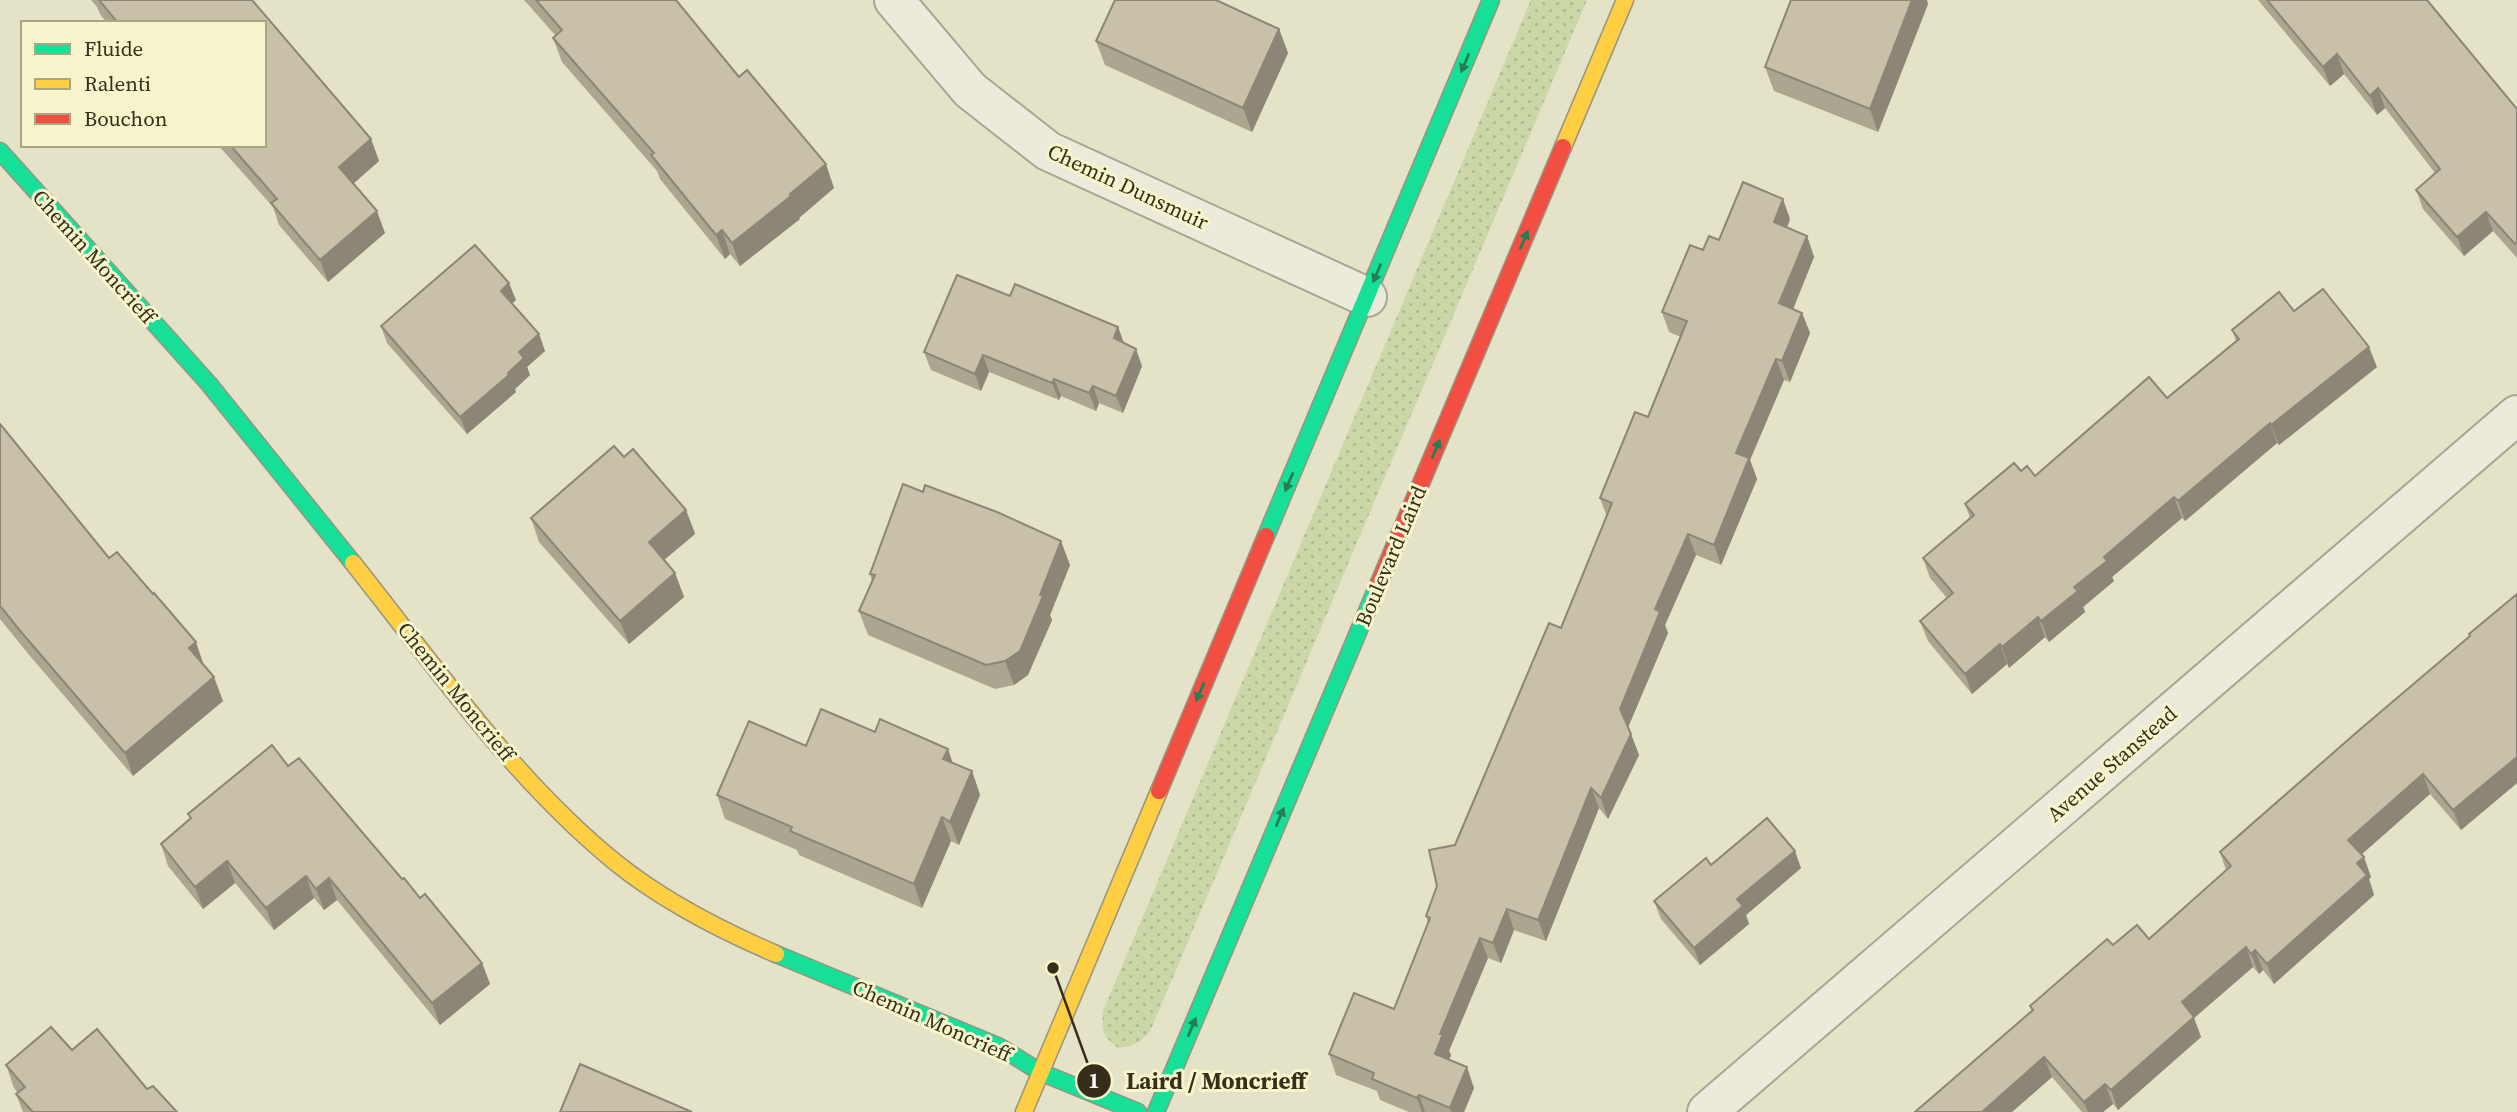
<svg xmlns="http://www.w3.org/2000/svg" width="2517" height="1112" font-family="'Source Serif 4',serif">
  <defs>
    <pattern id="grass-dots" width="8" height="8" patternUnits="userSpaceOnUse" patternTransform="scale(1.75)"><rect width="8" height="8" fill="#ccd7a8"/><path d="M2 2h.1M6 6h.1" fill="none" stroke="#b0b990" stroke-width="1.8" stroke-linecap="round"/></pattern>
  </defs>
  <rect width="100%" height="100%" fill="#e4e2c7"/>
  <path fill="url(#grass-dots)" d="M1531,0H1587L1151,1029C1142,1043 1134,1046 1118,1048C1102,1037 1102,1030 1103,1011Z"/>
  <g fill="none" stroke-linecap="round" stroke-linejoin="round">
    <defs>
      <g id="street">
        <path d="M894,0L970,90L1048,151L1367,297"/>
        <path d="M1707,1112L2517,415"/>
      </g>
      <g id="fast">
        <path d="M0,151L209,384L353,563"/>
        <path d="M1266,536L1491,0"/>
        <path d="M776,954L1000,1047L1040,1072L1138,1112"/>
        <path d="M1156,1112L1378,585"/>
      </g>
      <g id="slow">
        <path d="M1563,147L1625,0"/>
        <path d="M353,563C434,665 514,780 615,862C663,901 720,930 776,954"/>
        <path d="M1024,1112L1159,791"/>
      </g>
      <g id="jam">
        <path d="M1378,585L1563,147"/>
        <path d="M1159,791L1266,536"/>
      </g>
    </defs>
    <use href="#street" stroke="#a8a591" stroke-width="42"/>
    <use href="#fast" stroke="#989481" stroke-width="19"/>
    <use href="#slow" stroke="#989481" stroke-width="19"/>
    <use href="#jam" stroke="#989481" stroke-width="19"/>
    <use href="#street" stroke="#eceada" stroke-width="38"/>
    <use href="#fast" stroke="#16e098" stroke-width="16"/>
    <use href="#slow" stroke="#ffcf43" stroke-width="16"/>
    <use href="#jam" stroke="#f24e42" stroke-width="16"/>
  </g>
  <g fill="#aca590">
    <path d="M91,0H252L371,139L379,161L353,184L385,233L328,282L279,225L273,207L218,145H264V23H107L100,14L97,7Z"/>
    <path d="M524,0H676L739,77L834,188L799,218L800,219L740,266L730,254L725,259L660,179L657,171L562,62L553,38L556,36Z"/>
    <path d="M2258,0H2427L2517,109V258L2493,231L2464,256L2423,209L2416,190L2435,173L2385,108L2377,115L2344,74L2330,86Z"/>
    <path d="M1928,4L1878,132L1774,91L1765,67Z"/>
    <path d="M1279,29L1288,53L1252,132L1105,65L1096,41Z"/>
    <path d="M1790,219L1787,228L1807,236L1814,257L1793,309L1802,313L1810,333L1790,382L1784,380L1750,460L1757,479L1721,565L1696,555L1665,625L1668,633L1628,727L1639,755L1608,819L1599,808L1546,941L1514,930L1501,963L1488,958L1449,1051L1451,1055L1449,1060L1474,1088L1464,1112H1409L1380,1100L1377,1091L1336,1075L1329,1054L1394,1009L1428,923L1426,916L1437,886L1455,845L1561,628L1607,517L1600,498L1648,417L1681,337L1669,332L1662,312L1703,250L1719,240Z"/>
    <path d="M1010,296L1118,327L1124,343L1142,366L1123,413L1099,403L1096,411L1061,396L1059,400L989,372L981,391L931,370L924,352Z"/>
    <path d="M516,300L512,303L539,334L545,351L527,367L530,375L515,389L516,392L467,434L387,343L381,326Z"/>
    <path d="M2232,330L2377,367L2279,445L2277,443L2185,521L2182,518L2112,577L2114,581L2083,607L2085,612L2049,642L2045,637L2009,668L2007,664L1972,694L1928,641L1920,621L1947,598L1930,578L1923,558L1970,518L1965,504L2021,471L2035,476L2167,398L2236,341Z"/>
    <path d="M0,424L109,558L204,665L223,701L133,776L30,656L0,619Z"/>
    <path d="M624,457L686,510L695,534L664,560L675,573L684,597L629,644L539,542L531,518Z"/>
    <path d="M1070,565L1050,615L1052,620L1028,675L1014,685L995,689L868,635L859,611L872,581L870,574Z"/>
    <path d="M2517,594V783L2461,830L2430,794L2361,855L2371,877L2369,879L2374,895L2274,984L2263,970L2259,974L2253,967L2194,1018L2201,1037L2118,1110L2113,1104L2103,1112H2082L2052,1077L2012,1112H1915L2032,1011L2030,1006L2113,945L2149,939L2226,870L2220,852L2470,636L2469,634Z"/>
    <path d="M875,732L972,771L980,795L959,845L951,841L922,908L799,855L797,850L725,819L717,795L806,746Z"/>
    <path d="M288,766L402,879L482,963L490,984L440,1025L337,900L324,910L314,898L274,930L235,883L203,909L168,866L161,844L190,819L188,814Z"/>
    <path d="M1711,865L1801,868L1746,915L1749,924L1700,965L1661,919L1654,901Z"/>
    <path d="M72,1050L147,1089L177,1112H23L16,1094L18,1093L14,1088L6,1065Z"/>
  </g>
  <g fill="#8c8676">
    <path d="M1912,0H1927L1928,4L1878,132L1870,109Z"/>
    <path d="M1279,29L1288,53L1252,132L1243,108Z"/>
    <path d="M2337,54L2344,74L2330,86L2323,67Z"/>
    <path d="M2378,88L2385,108L2377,115L2370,96Z"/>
    <path d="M371,139L379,161L347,189L339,167Z"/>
    <path d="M826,164L834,188L799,218L800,219L740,266L732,243Z"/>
    <path d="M1783,199L1790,219L1781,243L1774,222Z"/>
    <path d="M377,211L385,233L328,282L320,260Z"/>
    <path d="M2486,212L2493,231L2464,256L2457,237Z"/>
    <path d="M722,230L730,254L725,259L716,235Z"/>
    <path d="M1807,236L1814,257L1787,324L1779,303Z"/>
    <path d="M509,283L516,300L508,308L501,291Z"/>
    <path d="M1802,313L1810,333L1790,382L1782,361Z"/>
    <path d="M1118,327L1124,344L1114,338Z"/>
    <path d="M539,334L545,351L527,367L530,375L515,389L516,392L467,434L460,417L508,373L519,352Z"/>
    <path d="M2369,347L2377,367L2279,445L2271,425Z"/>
    <path d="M1136,349L1142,366L1123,413L1116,396Z"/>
    <path d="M983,355L989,372L981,391L975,374Z"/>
    <path d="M1776,359L1784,380L1750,460L1757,479L1721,565L1714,545L1736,453Z"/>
    <path d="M1054,379L1061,396L1059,400L1052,383Z"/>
    <path d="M1093,386L1099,403L1096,411L1089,393Z"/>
    <path d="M2270,423L2277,443L2185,521L2178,501Z"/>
    <path d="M2174,497L2182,518L2112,577L2114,581L2083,607L2085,612L2049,642L2041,621L2104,557Z"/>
    <path d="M686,510L695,534L658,565L649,542Z"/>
    <path d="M1688,534L1696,555L1665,625L1668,633L1627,730L1620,709L1655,609Z"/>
    <path d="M1061,541L1070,565L1050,615L1052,620L1028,675L1014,685L1005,661L1040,595Z"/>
    <path d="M675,573L684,597L629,644L620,621Z"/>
    <path d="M2038,617L2045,637L2009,668L2002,647Z"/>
    <path d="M196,642L204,666L189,648Z"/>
    <path d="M2000,644L2007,664L1972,694L1965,674Z"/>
    <path d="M214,677L223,701L133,776L125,753Z"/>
    <path d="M1631,734L1639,755L1608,819L1601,798Z"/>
    <path d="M948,749L956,772L943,759Z"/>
    <path d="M2517,757V783L2461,830L2453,810Z"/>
    <path d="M972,771L980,795L959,845L950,822Z"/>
    <path d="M2423,774L2430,794L2355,860L2348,840Z"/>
    <path d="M1591,788L1599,808L1546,941L1538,920Z"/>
    <path d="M942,817L951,841L922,908L914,884Z"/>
    <path d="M1795,851L1801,868L1746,915L1749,924L1700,965L1694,948L1737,899Z"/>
    <path d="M2364,857L2371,877L2369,879L2374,895L2274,984L2267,964L2357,863Z"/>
    <path d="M227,861L235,883L203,909L195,887Z"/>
    <path d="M306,876L314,898L274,930L266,908Z"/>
    <path d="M329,878L337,900L324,910L316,889Z"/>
    <path d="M1507,909L1514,930L1501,963L1493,943Z"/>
    <path d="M1480,938L1488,958L1449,1051L1451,1055L1443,1075L1435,1054L1440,1034Z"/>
    <path d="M2246,947L2253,967L2194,1018L2201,1037L2118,1110L2111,1090L2182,1002Z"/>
    <path d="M2255,950L2263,970L2259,974L2251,954Z"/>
    <path d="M482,963L490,984L440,1025L432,1003Z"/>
    <path d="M2044,1057L2052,1077L2012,1112H1982Z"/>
    <path d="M1467,1067L1474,1088L1464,1112H1451L1450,1108Z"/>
    <path d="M2105,1084L2113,1104L2103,1112H2088L2084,1102Z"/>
    <path d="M1419,1095L1425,1112H1422L1417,1098Z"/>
  </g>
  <g fill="#c8c0a8" stroke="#8c8676" stroke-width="2">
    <path d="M99,0H252L371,139L339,167L377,211L320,260L271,203L277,199L230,145H264V23H118Z"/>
    <path d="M536,0H676L739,77L747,70L826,164L790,194L791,196L732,243L722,230L716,235L651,155L654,153L553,38L562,30Z"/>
    <path d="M1115,0H1216L1279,29L1243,108L1096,41Z"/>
    <path d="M1791,0H1912L1870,109L1765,67Z"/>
    <path d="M2267,0H2427L2517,109V242L2515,244L2486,212L2457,237L2416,190L2440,169L2378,88L2370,96L2337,54L2323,67Z"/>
    <path d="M1743,182L1783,199L1774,222L1807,236L1779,303L1802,313L1782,361L1776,359L1736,453L1749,458L1714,545L1688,534L1655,609L1660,612L1620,709L1631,734L1601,798L1591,788L1538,920L1507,909L1493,943L1480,938L1440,1034H1443L1435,1054L1467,1067L1450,1108L1419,1095L1417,1098L1372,1079L1374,1073L1329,1054L1354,993L1394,1009L1430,918L1426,916L1437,886L1429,850L1455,845L1549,623L1561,628L1612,503L1600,498L1635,412L1648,417L1687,321L1662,312L1690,245L1703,250L1709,236L1719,240Z"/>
    <path d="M475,245L509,283L501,291L539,334L519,352L524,358L508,373L509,375L460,417L381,326Z"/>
    <path d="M957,275L1010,296L1015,284L1118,327L1114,338L1136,349L1116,396L1093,386L1089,393L1054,379L1052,383L983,355L975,374L924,352Z"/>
    <path d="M2323,289L2369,347L2271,425L2270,423L2178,501L2174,497L2104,557L2107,561L2074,587L2078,591L2041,621L2038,617L2002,647L2000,644L1965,674L1920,621L1953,593L1923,558L1974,515L1965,504L2014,463L2021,471L2027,466L2035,476L2149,377L2167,398L2239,339L2232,330L2279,292L2294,311Z"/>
    <path d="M0,424L109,558L117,552L153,594L154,593L196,642L189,648L214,677L125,753L22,633L0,606Z"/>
    <path d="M614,446L624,457L633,449L686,510L649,542L675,573L620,621L531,518Z"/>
    <path d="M903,484L923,492L925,485L997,512L1061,541L1040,595L1043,596L1020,651L1005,661L986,665L859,611L875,575L870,574Z"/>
    <path d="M2517,594V757L2453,810L2423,774L2348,840L2364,857L2357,863L2367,875L2267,964L2255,950L2251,954L2246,947L2182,1002L2194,1017L2111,1090L2105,1084L2084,1102L2044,1057L1982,1112H1915L2033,1010L2030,1006L2107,939L2113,945L2137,925L2149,939L2231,866L2220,852L2357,732L2470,636L2469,634Z"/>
    <path d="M821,709L875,732L880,719L948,749L943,759L972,771L950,822L942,817L914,884L790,831L792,827L717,795L749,721L806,746Z"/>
    <path d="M272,745L288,766L299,758L402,879L404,878L420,898L425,894L482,963L432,1003L329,878L316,889L306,876L266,908L227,861L195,887L161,844L191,818L188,814Z"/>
    <path d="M1767,818L1795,851L1737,899L1743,906L1694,948L1654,901L1706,858L1711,865Z"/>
    <path d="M51,1027L72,1050L97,1029L147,1089L153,1086L177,1112H33L16,1094L25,1087L6,1065Z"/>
    <path d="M580,1064L692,1112H560Z"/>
  </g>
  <defs><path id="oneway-solid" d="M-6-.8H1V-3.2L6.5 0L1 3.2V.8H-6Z" transform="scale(1.75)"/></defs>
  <g fill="#287e53">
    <use href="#oneway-solid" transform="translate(1465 63) rotate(113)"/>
    <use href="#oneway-solid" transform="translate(1524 240) rotate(-67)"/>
    <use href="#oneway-solid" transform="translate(1377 273) rotate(113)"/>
    <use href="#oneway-solid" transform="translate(1436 449) rotate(-67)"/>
    <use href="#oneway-solid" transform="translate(1289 482) rotate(113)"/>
    <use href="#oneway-solid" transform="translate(1200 692) rotate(113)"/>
    <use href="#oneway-solid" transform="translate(1280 817) rotate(-67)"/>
    <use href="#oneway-solid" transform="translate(1192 1027) rotate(-67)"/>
  </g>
  <g text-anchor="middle" stroke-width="6" stroke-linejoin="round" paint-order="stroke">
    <g font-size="21" fill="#362e1a" stroke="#f7f5cb">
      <text transform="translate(1128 187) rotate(25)" y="7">Chemin Dunsmuir</text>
      <text transform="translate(94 257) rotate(48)" y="7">Chemin Moncrieff</text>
      <text transform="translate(1391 556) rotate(-67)" y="7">Boulevard Laird</text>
      <text transform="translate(456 692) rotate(51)" y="7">Chemin Moncrieff</text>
      <text transform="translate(2112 764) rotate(-41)" y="7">Avenue Stanstead</text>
      <text transform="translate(932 1021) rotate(24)" y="7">Chemin Moncrieff</text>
    </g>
  </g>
  <path fill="none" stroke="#362e1a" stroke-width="2.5" d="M1053 968L1094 1081"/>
  <g fill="#362e1a" stroke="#f7f5cb" stroke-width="2.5">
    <circle cx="1053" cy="968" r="7"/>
    <circle cx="1094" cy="1081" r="18"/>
  </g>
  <g font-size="21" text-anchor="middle" font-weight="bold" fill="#fff">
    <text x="1094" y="1088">1</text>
  </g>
  <g font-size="23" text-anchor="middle" font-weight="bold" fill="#362e1a" stroke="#f7f5cb" stroke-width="6" stroke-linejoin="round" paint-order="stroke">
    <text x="1216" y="1089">Laird / Moncrieff</text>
  </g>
  <rect x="21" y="21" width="245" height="126" fill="#f7f5cb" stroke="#aaa584" stroke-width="2"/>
  <rect x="35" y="44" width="35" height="10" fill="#16e098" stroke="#aaa584" stroke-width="2"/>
  <text x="84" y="56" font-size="21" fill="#362e1a">Fluide</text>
  <rect x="35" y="79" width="35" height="10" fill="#ffcf43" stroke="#aaa584" stroke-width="2"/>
  <text x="84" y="91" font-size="21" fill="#362e1a">Ralenti</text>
  <rect x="35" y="114" width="35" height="10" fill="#f24e42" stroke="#aaa584" stroke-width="2"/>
  <text x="84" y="126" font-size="21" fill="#362e1a">Bouchon</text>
</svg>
